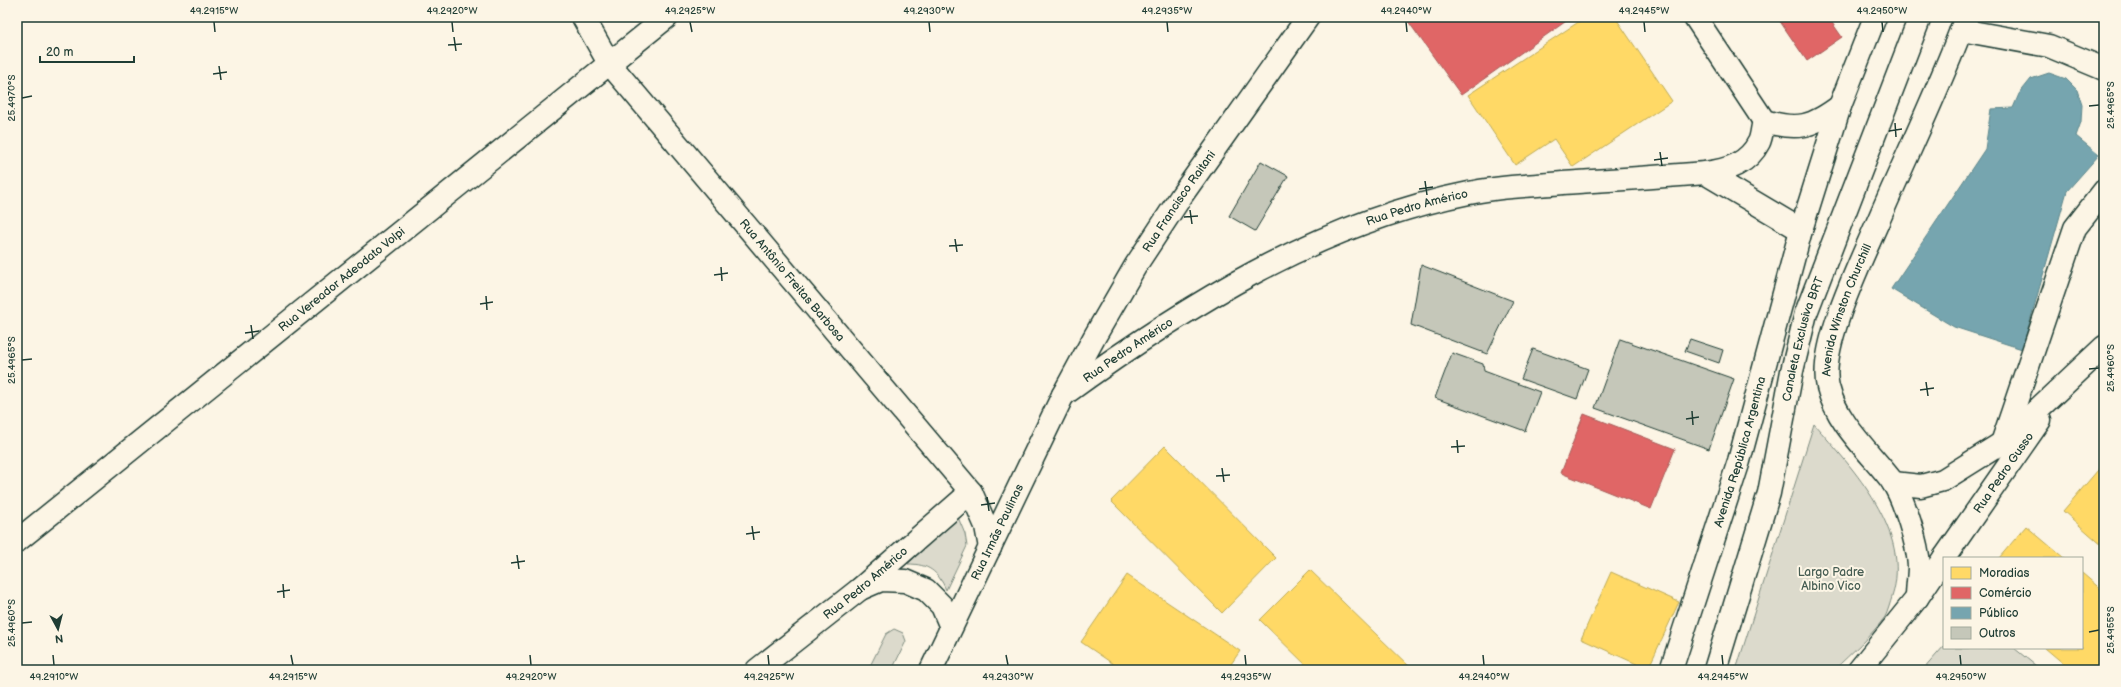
<svg xmlns="http://www.w3.org/2000/svg" width="2121" height="687" font-family="'Balsamiq Sans',sans-serif">
  <rect width="100%" height="100%" fill="#fcf5e5"/>
  <filter id="ink" filterUnits="userSpaceOnUse"><feTurbulence type="fractalNoise" baseFrequency=".025" numOctaves="2"/><feDisplacementMap in="SourceGraphic" scale="8" xChannelSelector="R" yChannelSelector="G"/><feConvolveMatrix kernelMatrix="1 2 1 2 8 2 1 2 1" color-interpolation-filters="sRGB"/></filter>
  <g filter="url(#ink)">
    <g fill="#dcdacc" stroke="#7e8c80">
      <path d="M1814,424C1853,469 1913,532 1892,597C1890,603 1888,611 1885,617C1871,636 1851,653 1834,670H1736Z"/>
      <path d="M957,515L965,534L967,546L946,590C938,571 928,564 908,564Z"/>
      <path d="M894,629L903,633L906,641L892,670H868L886,634Z"/>
      <path d="M1944,646V648H2014L2041,670H1923Z"/>
    </g>
    <g fill="#ffd966" stroke="#bcaa57">
      <path d="M1586,17H1615L1672,101L1573,167L1554,139L1515,165L1468,95Z"/>
      <path d="M2104,205V224L2094,212Z"/>
      <path d="M1165,446L1276,558L1222,613L1111,501Z"/>
      <path d="M2104,463V547L2063,511Z"/>
      <path d="M2026,526L2064,558H1999Z"/>
      <path d="M1310,570L1413,670H1311L1260,620Z"/>
      <path d="M1611,572L1679,602L1648,669L1581,639Z"/>
      <path d="M2082,573L2104,592V670H2071L2045,648H2082Z"/>
      <path d="M1127,575L1240,651L1227,670H1122L1081,642Z"/>
    </g>
    <g fill="#e06666" stroke="#a65a57">
      <path d="M1405,17H1572L1461,95Z"/>
      <path d="M1777,17H1828L1842,37L1807,61Z"/>
      <path d="M1584,414L1675,449L1651,509L1561,473Z"/>
    </g>
    <path fill="#76a5af" stroke="#5c868a" d="M2049,73L2066,79L2077,90L2082,105L2081,122L2076,136L2099,155L2067,191L2022,349L1954,327L1891,289L1985,149L1991,109L2013,108L2019,94L2031,79Z"/>
    <g fill="#c5c7b9" stroke="#1f3d34">
      <path d="M1261,161L1288,176L1255,231L1229,216Z"/>
      <path d="M1421,265L1513,301L1487,354L1411,325Z"/>
      <path d="M1620,339L1734,379L1709,449L1595,408Z"/>
      <path d="M1690,339L1723,350L1719,363L1685,351Z"/>
      <path d="M1533,349L1588,369L1577,399L1521,379Z"/>
      <path d="M1452,353L1483,364L1484,371L1540,392L1525,431L1435,398Z"/>
    </g>
    <g fill="none" stroke-linecap="round" stroke-linejoin="round">
      <defs>
        <g id="minor">
          <path id="s1" d="M583,17L609,63L971,492L986,526L990,548"/>
          <path d="M1695,17L1764,121C1798,131 1812,127 1840,106"/>
          <path d="M1961,30L2049,46L2104,69"/>
          <path d="M1705,173L1801,230"/>
          <path id="s2" d="M1063,395C1186,306 1318,223 1469,193C1499,186 1532,186 1563,183C1610,180 1658,177 1705,173C1728,170 1748,164 1759,142C1762,136 1762,127 1764,121"/>
          <path d="M2002,443L2075,228L2104,191"/>
          <path d="M1893,483L1921,486L1943,480L2002,443L2104,347"/>
          <path id="s3" d="M17,541L667,17"/>
          <path id="s4" d="M1944,558L2040,420"/>
          <path id="s5" d="M1917,598C1917,587 1919,576 1919,566C1918,544 1904,499 1892,481C1870,452 1837,424 1828,387C1817,346 1866,251 1883,210C1911,146 1942,82 1966,17"/>
          <path id="s6" d="M757,670L860,589L971,492"/>
          <path id="s7" d="M1671,670L1739,461L1801,230L1840,106L1875,17"/>
          <path id="s8" d="M1715,670L1769,493L1792,371L1806,313L1920,17"/>
          <path d="M1859,670L1917,598L1944,558"/>
        </g>
        <g id="major">
          <path d="M860,589L881,580L905,581L926,590L942,606L951,627"/>
          <path id="s9" d="M931,670L1063,395L1095,336L1136,265L1182,195L1308,17"/>
        </g>
      </defs>
      <use href="#minor" stroke="#1f3d34" stroke-width="25"/>
      <use href="#major" stroke="#1f3d34" stroke-width="25"/>
      <use href="#minor" stroke="#fcf5e5" stroke-width="22"/>
      <use href="#major" stroke="#fcf5e5" stroke-width="22"/>
    </g>
  </g>
  <path fill="none" stroke="#1f3d34" stroke-width="1.5" d="M214,22L215,32M452,22L453,32M690,22L692,32M929,22L930,32M1167,22L1168,32M1406,22L1407,32M1644,22L1645,32M1882,22L1883,32M454,37L456,51M448,45L462,44M219,66L221,80M213,74L227,72M22,98L32,96M2089,106L2099,105M1895,123L1896,137M1889,131L1902,129M1660,152L1662,166M1654,160L1668,158M1425,181L1427,195M1419,189L1433,187M1190,210L1192,224M1184,217L1198,216M955,239L957,252M949,246L963,245M721,267L722,281M714,275L728,273M486,296L487,310M480,304L493,302M251,325L253,339M245,333L259,331M22,360L32,359M2089,369L2099,368M1926,382L1928,396M1920,390L1934,388M1692,411L1693,425M1686,419L1699,417M1457,440L1458,453M1451,447L1465,446M1222,468L1224,482M1216,476L1230,475M987,497L989,511M981,505L995,503M752,526L754,540M746,534L760,532M517,555L519,569M511,563L525,561M283,584L284,598M277,592L290,590M22,623L32,622M2089,632L2099,630M53,655L54,665M291,655L293,665M530,655L531,665M768,655L769,665M1006,655L1008,665M1245,655L1246,665M1483,655L1484,665M1722,655L1723,665M1960,655L1961,665"/>
  <g text-anchor="middle" stroke-width="4" stroke-linejoin="round" paint-order="stroke">
    <g font-size="12" fill="#1f3d34" stroke="#fcf5e5">
      <text dy="4" stroke="none"><textPath href="#s9" startOffset="531">Rua Francisco Raitani</textPath></text>
      <text dy="4" stroke="none"><textPath href="#s2" startOffset="403">Rua Pedro Américo</textPath></text>
      <text dy="4" stroke="none"><textPath href="#s3" startOffset="417">Rua Vereador Adeodato Volpi</textPath></text>
      <text dy="4" stroke="none"><textPath href="#s1" startOffset="337">Rua Antônio Freitas Barbosa</textPath></text>
      <text dy="4" stroke="none"><textPath href="#s5" startOffset="317">Avenida Winston Churchill</textPath></text>
      <text dy="4" stroke="none"><textPath href="#s8" startOffset="343">Canaleta Exclusiva BRT</textPath></text>
      <text dy="4" stroke="none"><textPath href="#s2" startOffset="79">Rua Pedro Américo</textPath></text>
      <text dy="4" stroke="none"><textPath href="#s7" startOffset="229">Avenida República Argentina</textPath></text>
      <text dy="4" stroke="none"><textPath href="#s4" startOffset="104">Rua Pedro Gusso</textPath></text>
      <text dy="4" stroke="none"><textPath href="#s9" startOffset="153">Rua Irmãs Paulinas</textPath></text>
      <text dy="4" stroke="none"><textPath href="#s6" startOffset="139">Rua Pedro Américo</textPath></text>
    </g>
    <g font-size="12" fill="#455c52" stroke="#fcf5e5">
      <text x="1831" y="576">Largo Padre<tspan x="1831" dy="14">Albino Vico</tspan></text>
    </g>
  </g>
  <rect width="2121" height="687" fill="none" stroke="#fcf5e5" stroke-width="44"/>
  <rect x="1943" y="557" width="140" height="92" fill="#fcf5e5" stroke="#a4ab9e"/>
  <rect x="1951" y="567" width="20" height="12" fill="#ffd966" stroke="#a4ab9e"/>
  <text x="1979" y="577" font-size="12" fill="#1f3d34">Moradias</text>
  <rect x="1951" y="587" width="20" height="12" fill="#e06666" stroke="#a4ab9e"/>
  <text x="1979" y="597" font-size="12" fill="#1f3d34">Comércio</text>
  <rect x="1951" y="607" width="20" height="12" fill="#76a5af" stroke="#a4ab9e"/>
  <text x="1979" y="617" font-size="12" fill="#1f3d34">Público</text>
  <rect x="1951" y="627" width="20" height="12" fill="#c5c7b9" stroke="#a4ab9e"/>
  <text x="1979" y="637" font-size="12" fill="#1f3d34">Outros</text>
  <g transform="translate(58 629) rotate(173)" stroke="#fcf5e5" stroke-width="3" paint-order="stroke">
  <path d="M0-3L7 15L0 10L-7 15Z" fill="#1f3d34"/>
  <text y="-6" font-size="11" font-weight="bold" text-anchor="middle" fill="#1f3d34">N</text>
  </g>
  <path d="M40 56v6h94v-6" fill="none" stroke="#1f3d34" stroke-width="2"/>
  <text x="46" y="56" font-size="12" fill="#1f3d34" stroke="#fcf5e5" stroke-width="3" paint-order="stroke">20 m</text>
  <rect x="22" y="22" width="2077" height="643" fill="none" stroke="#1f3d34" stroke-width="1.5"/>
  <g font-size="10" text-anchor="middle" fill="#1f3d34">
    <text x="214" y="14">49.2915°W</text>
    <text x="452" y="14">49.2920°W</text>
    <text x="690" y="14">49.2925°W</text>
    <text x="929" y="14">49.2930°W</text>
    <text x="1167" y="14">49.2935°W</text>
    <text x="1406" y="14">49.2940°W</text>
    <text x="1644" y="14">49.2945°W</text>
    <text x="1882" y="14">49.2950°W</text>
    <text transform="translate(11 98) rotate(-90)" y="4">25.4970°S</text>
    <text transform="translate(2110 105) rotate(-90)" y="4">25.4965°S</text>
    <text transform="translate(11 360) rotate(-90)" y="4">25.4965°S</text>
    <text transform="translate(2110 368) rotate(-90)" y="4">25.4960°S</text>
    <text transform="translate(11 623) rotate(-90)" y="4">25.4960°S</text>
    <text transform="translate(2110 630) rotate(-90)" y="4">25.4955°S</text>
    <text x="54" y="680">49.2910°W</text>
    <text x="293" y="680">49.2915°W</text>
    <text x="531" y="680">49.2920°W</text>
    <text x="769" y="680">49.2925°W</text>
    <text x="1008" y="680">49.2930°W</text>
    <text x="1246" y="680">49.2935°W</text>
    <text x="1484" y="680">49.2940°W</text>
    <text x="1723" y="680">49.2945°W</text>
    <text x="1961" y="680">49.2950°W</text>
  </g>
</svg>
